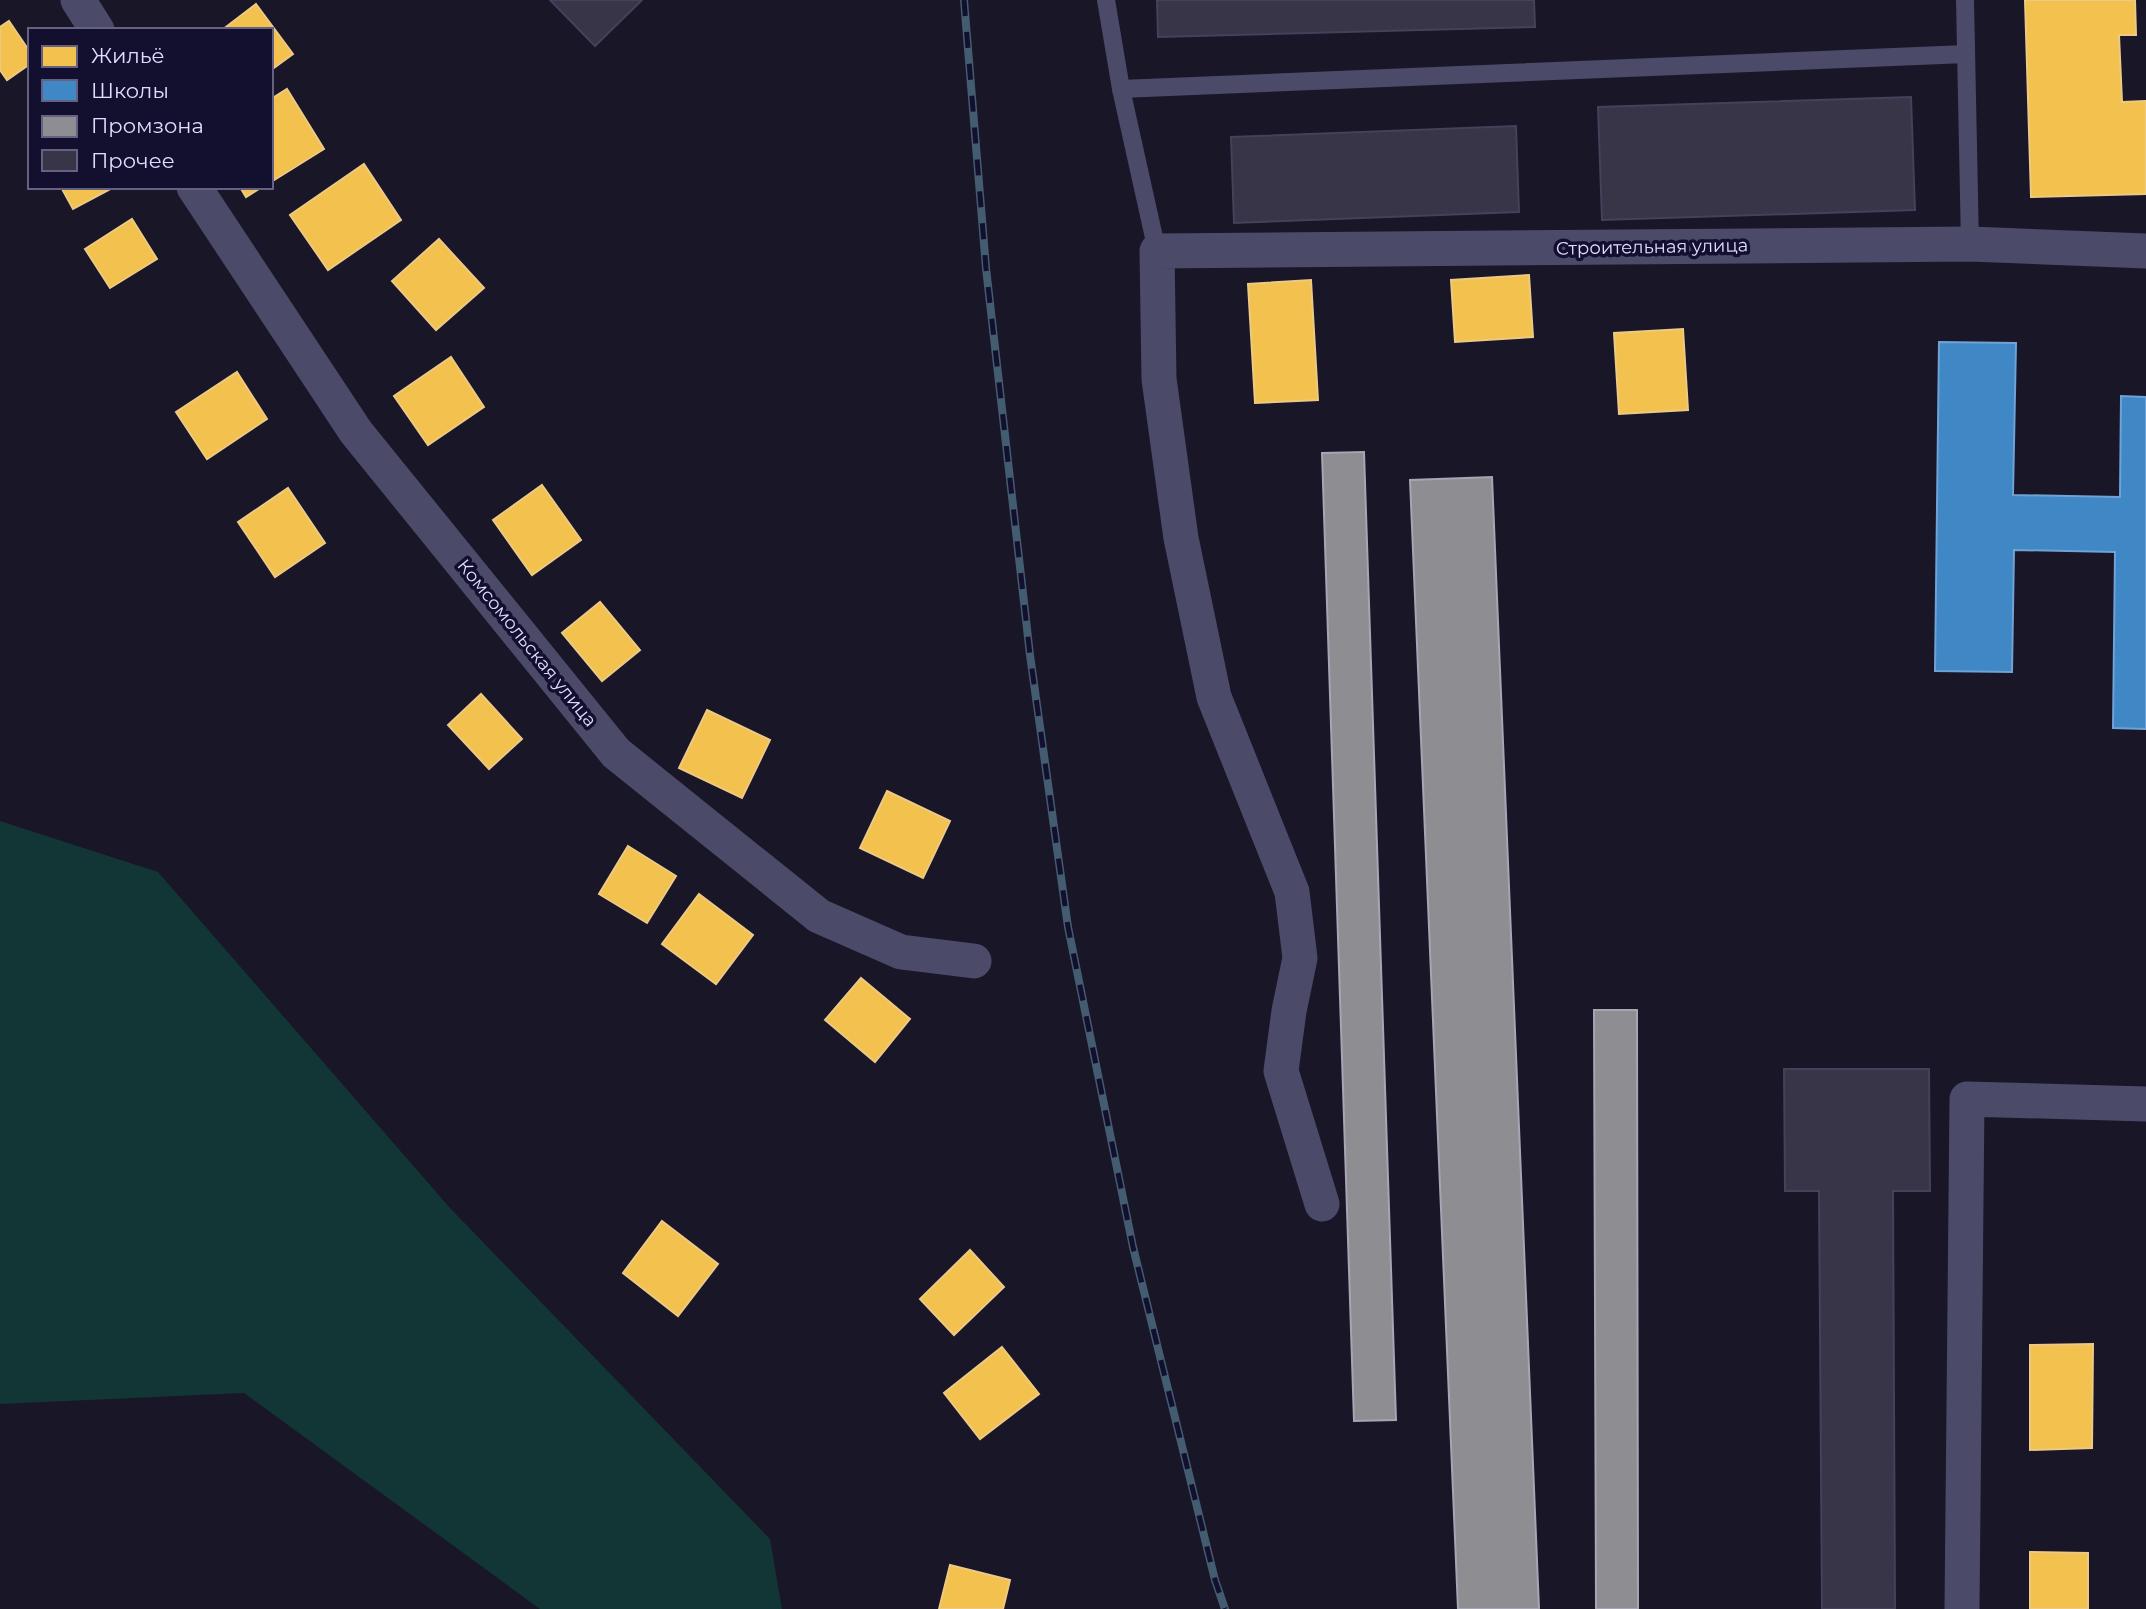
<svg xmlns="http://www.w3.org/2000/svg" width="2146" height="1609" font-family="Montserrat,sans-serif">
  <rect width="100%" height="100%" fill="#191628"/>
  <path fill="#123535" d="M0,821L158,872L450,1208L770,1539L782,1609H540L244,1393L0,1404Z"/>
  <g fill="#f2c14e" stroke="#edc983" stroke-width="2">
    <path d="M2025,0H2135L2136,35H2119L2122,102L2146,101V194L2031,197Z"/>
    <path d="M256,4L293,54L271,70V30H222Z"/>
    <path d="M9,21L30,52V64L7,80L0,70V27Z"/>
    <path d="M287,89L324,149L271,182V99Z"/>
    <path d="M364,164L401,220L328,270L290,215Z"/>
    <path d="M61,187H114L73,209Z"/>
    <path d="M240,187H262L246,197Z"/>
    <path d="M132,219L157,259L110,288L85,249Z"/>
    <path d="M439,239L484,288L436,330L392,281Z"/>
    <path d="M1529,275L1533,337L1455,342L1451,280Z"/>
    <path d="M1311,280L1318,400L1255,403L1248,284Z"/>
    <path d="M1683,329L1688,410L1619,414L1614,333Z"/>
    <path d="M451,357L484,407L428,445L394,396Z"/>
    <path d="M237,372L267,419L207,459L176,412Z"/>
    <path d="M542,485L581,540L532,575L493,520Z"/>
    <path d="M288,488L325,543L275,577L238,522Z"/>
    <path d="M600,602L640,650L602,681L562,633Z"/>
    <path d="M481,694L522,739L489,769L448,725Z"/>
    <path d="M707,710L770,740L742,798L679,768Z"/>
    <path d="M887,791L950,821L923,878L860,848Z"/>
    <path d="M628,846L676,876L647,923L599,894Z"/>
    <path d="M699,894L753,935L716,984L662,944Z"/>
    <path d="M861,978L910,1019L875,1062L825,1020Z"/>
    <path d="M662,1221L718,1264L678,1316L623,1273Z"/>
    <path d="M970,1250L1004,1287L954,1335L920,1299Z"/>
    <path d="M2093,1344L2092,1448L2030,1450V1345Z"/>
    <path d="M1002,1347L1039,1394L980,1439L944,1393Z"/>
    <path d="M2030,1552L2088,1553V1609H2030Z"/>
    <path d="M950,1565L1010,1580L1003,1609H939Z"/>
  </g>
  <path fill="#3f88c5" stroke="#6fa2d6" stroke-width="2" d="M1939,342L2016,343L2013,495L2120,497L2121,396L2146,397V729L2113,728L2115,552L2014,550L2012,672L1935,671Z"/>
  <g fill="#8d8d92" stroke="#a6a5b3" stroke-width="2">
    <path d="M1364,452L1396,1420L1354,1421L1322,453Z"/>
    <path d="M1492,477L1539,1609H1458L1410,480Z"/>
    <path d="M1594,1010H1637L1638,1609H1596Z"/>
  </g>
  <g fill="#383549" stroke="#44415b" stroke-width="2">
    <path d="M550,0H642L595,46Z"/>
    <path d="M1157,0H1534L1535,27L1158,37Z"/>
    <path d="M1911,97L1915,210L1602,220L1598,107Z"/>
    <path d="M1516,126L1519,212L1234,223L1231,137Z"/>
    <path d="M1784,1069H1929L1930,1191H1893L1895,1609H1822L1819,1191H1785Z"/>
  </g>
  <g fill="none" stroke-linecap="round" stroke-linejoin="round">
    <g stroke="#4b4b69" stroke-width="18">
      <path d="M1106,0L1121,89L1157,251"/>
      <path d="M1965,0L1970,244"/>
      <path d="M1121,89L1966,54"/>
    </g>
    <g stroke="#4b4b69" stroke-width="35">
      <path d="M78,0L97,30"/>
      <path d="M194,187L356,432L616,753L819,916L901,952L974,961"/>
      <path d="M1322,1204L1281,1071L1289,1011L1300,958L1292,892L1214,697L1181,538L1159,379L1157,251L1970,244L2146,251"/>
      <path d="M1962,1609L1967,1099L2146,1104"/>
    </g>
    <defs>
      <path id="rail" d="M964,0L986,268L1030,655L1068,927L1133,1247L1215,1580L1225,1609"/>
    </defs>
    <use href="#rail" stroke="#445c70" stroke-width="8"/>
    <use href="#rail" stroke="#130f2f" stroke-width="5" stroke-dasharray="16" stroke-linecap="butt"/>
  </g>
  <g text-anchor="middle" stroke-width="7" stroke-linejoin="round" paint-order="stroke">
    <g font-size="18" fill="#e0ddff" stroke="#130f2f">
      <text transform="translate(1652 247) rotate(-1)" y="6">Строительная улица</text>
      <text transform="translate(527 643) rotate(51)" y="6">Комсомольская улица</text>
    </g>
  </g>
  <rect x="28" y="28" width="245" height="161" fill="#130f2f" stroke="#656182" stroke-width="2"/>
  <rect x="42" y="46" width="35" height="21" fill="#f2c14e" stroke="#656182" stroke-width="2"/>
  <text x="91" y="63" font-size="21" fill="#e0ddff">Жильё</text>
  <rect x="42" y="80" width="35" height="21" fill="#3f88c5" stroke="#656182" stroke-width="2"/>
  <text x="91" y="98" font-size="21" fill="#e0ddff">Школы</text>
  <rect x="42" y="116" width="35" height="21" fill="#8d8d92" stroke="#656182" stroke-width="2"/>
  <text x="91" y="133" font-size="21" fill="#e0ddff">Промзона</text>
  <rect x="42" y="150" width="35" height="21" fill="#383549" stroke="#656182" stroke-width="2"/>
  <text x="91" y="168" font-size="21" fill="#e0ddff">Прочее</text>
</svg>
